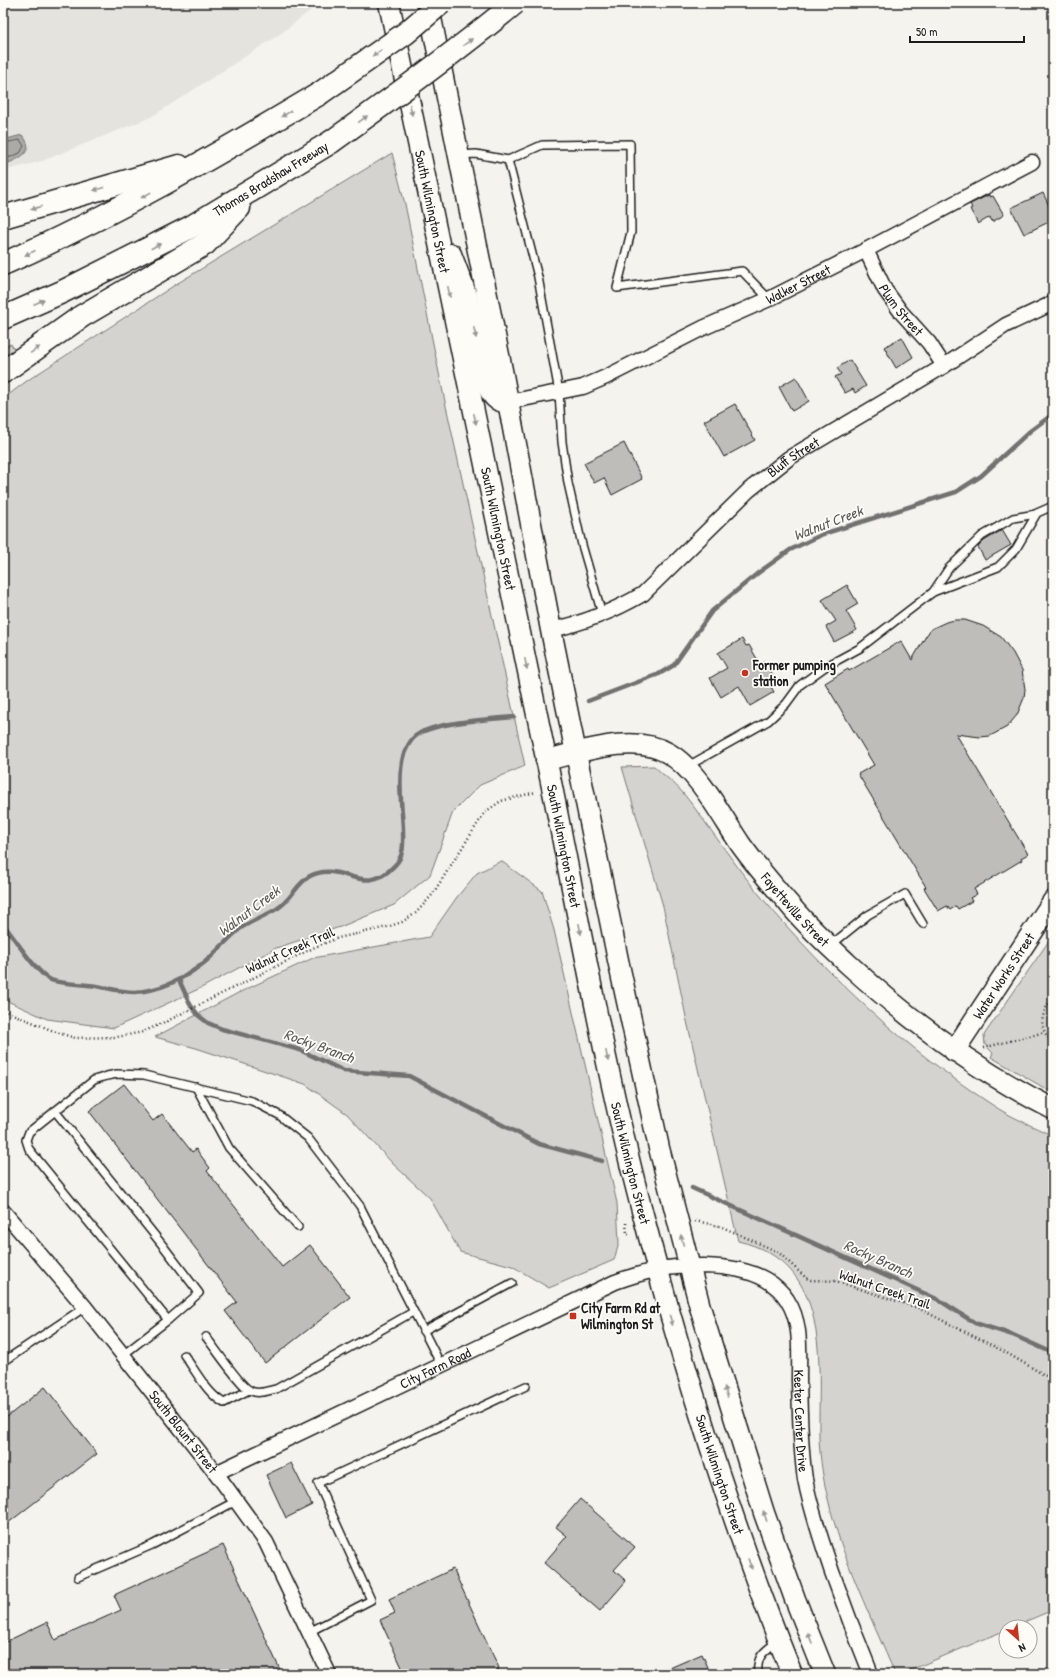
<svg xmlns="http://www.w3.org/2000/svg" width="1056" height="1677" font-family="'Patrick Hand',sans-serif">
  <rect width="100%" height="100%" fill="#f4f3ee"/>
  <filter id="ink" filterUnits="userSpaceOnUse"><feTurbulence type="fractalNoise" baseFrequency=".025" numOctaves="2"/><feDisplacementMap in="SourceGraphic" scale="8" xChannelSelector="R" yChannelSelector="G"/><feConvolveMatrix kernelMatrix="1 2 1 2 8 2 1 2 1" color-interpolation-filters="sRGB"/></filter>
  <g filter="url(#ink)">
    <path fill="#e4e3de" d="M3,3H320L280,34L151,117L42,161L3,171Z"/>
    <g fill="#d4d3cf" stroke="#787876">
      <path d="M392,153L405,204L441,383L525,766L480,785L453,812L430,875L394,905L340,927L276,948L203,987L114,1028L47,1019L3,999V399L28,380L178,283Z"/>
      <path d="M11,344L15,351L3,360V347Z"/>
      <path d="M654,766C663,775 675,783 683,793C711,828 734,865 763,899C829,977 905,1048 991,1104C1010,1117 1033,1126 1053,1136V1610L1012,1627H1006V1630L901,1674H895C871,1617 842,1559 828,1499C823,1479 820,1459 819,1438C818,1362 833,1263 738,1241L686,1017L663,906L622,767Z"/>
      <path d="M501,861L542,891L554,930L617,1203L619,1243L614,1260L549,1288L512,1266L460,1252L430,1198L393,1164L347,1114L305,1084L196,1048L155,1037L238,993L313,958L429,937L457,897L477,873Z"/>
      <path d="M1053,935V1093L991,1057L993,1053L985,1045L984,1035Z"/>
    </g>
    <path fill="#abaaa6" stroke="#72716f" d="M22,135C38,152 17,160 3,165V140Z"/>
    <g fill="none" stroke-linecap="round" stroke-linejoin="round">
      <path stroke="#555553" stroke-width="1" d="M3,143L20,140L24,146L20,153L3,160"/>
      <g stroke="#72716f" stroke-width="4.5">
        <path d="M588,701L659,674L674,665L712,611L758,573L790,550L823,534L956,492L981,476L1030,431L1053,414"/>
        <path d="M3,924C14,937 36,973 51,980C61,984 84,984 96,986C108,988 122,992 134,992C160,991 185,978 205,962C217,952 228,938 241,928C252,920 266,916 278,908C291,900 297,883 310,876C343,859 363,900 395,865C405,855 403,841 403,829C402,807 398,783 402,762C403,754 410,739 417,735C435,722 491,719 514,717"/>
        <path d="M179,980L191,1006L199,1016L208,1023L222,1029L300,1050L344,1071L409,1076L539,1144L602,1161"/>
        <path d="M692,1188L939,1300L975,1323L1013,1335L1053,1353"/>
      </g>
    </g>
    <g fill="#bebdba" stroke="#1c1c1c">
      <path d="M1043,193L1053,214V220L1024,234L1011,208Z"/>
      <path d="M989,195L990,197L993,196L1004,215L992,222L990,217L978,224L970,209L972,208L970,204Z"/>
      <path d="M902,337L913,357L896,368L884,347Z"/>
      <path d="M850,360L866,386L855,393L853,389L845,393L835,377L841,374L837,368Z"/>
      <path d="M796,377L809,401L792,411L779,387Z"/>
      <path d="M735,404L755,440L724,457L704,421Z"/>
      <path d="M624,443L642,479L612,495L604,478L594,483L584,463Z"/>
      <path d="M1002,530L1011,545L985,560L978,547L984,541Z"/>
      <path d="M847,585L858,604L846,611L857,630L834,642L826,627L836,621L822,600Z"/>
      <path d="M955,620H965L983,626L1001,637L1013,653L1022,670L1025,689L1024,698L1017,715L1007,727L990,736L980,737L956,734L1028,854L1021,858L1022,860L974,889L977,894L970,898L972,901L958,909L956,906L950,910L947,906L938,911L924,888L926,887L858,774L874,765L825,683L848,669L849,671L901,641L912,660L926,636L931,629L946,622Z"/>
      <path d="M742,639L746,646L749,645L760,664L765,661L776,681L770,685L774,692L750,706L739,686L721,697L710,678L727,668L718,653Z"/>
      <path d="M124,1084L153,1121L162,1114L192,1152L196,1149L210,1168L207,1171L282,1267L310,1245L350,1297L265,1363L225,1311L237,1302L89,1111Z"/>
      <path d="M45,1387L97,1454L3,1527V1420Z"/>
      <path d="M291,1463L312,1505L286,1518L266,1475Z"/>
      <path d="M580,1499L635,1547L614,1570L626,1581L600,1611L544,1563L567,1536L556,1527Z"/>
      <path d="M223,1545L282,1674H3V1643L47,1622L55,1640L121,1610L114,1595Z"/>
      <path d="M453,1569L499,1668L498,1669L500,1674H405L380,1620L395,1613L389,1599Z"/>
      <path d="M702,1654L711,1674H656Z"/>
    </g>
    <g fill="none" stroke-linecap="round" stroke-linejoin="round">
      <defs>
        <g id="lane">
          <path d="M459,155L476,154L508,160"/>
          <path d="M933,592L949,568L982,536L1013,518L1036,514"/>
          <path d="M602,614L582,545L568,483L562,442L559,392L538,277L508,160L542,145L630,144L631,232L617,288L742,271L769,299"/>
          <path d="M688,766L768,721L786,704L800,685L825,667L860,648L933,592L998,567L1016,549L1037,513L1053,506"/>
          <path d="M831,945L868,915L905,894L923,924"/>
          <path d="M196,1087L229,1148L298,1227"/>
          <path d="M55,1111L164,1247L199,1293L168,1320"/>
          <path d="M423,1331L512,1283"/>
          <path d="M206,1337C215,1348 239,1384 249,1390C257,1395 267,1391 276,1389L413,1312"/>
          <path d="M123,1355L168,1320L29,1149L26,1140L29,1132L94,1080L107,1076L117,1074L144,1075L252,1101L279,1115L308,1138L360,1206L441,1365"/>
          <path d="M184,1355C196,1371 207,1394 224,1403L249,1390"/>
          <path d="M3,1362L85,1307"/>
          <path d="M78,1577L152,1545L236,1501"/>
          <path d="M309,1632L371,1600L318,1483L526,1386"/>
          <path d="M758,1674C756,1655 765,1651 778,1641"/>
        </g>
        <g id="street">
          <path id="s1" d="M866,250L885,290L901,312L929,343L944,366"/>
          <path id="s2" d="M508,402L583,387L606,377L703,328L769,299L866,250L1032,162"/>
          <path id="s3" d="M551,630C584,623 614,611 643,594L749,490L789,458L944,366L1006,325L1053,303"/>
          <path id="s4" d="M3,1211L85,1307L216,1473L266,1542L329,1674"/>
          <path id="s5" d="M216,1473L615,1282C629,1277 642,1273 656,1270C672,1266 688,1266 704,1266C749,1267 791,1279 798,1331C800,1347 799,1364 799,1380C800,1413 800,1446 805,1479C811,1511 822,1542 832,1572C844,1606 857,1640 871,1674"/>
        </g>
        <g id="secondary">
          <path id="s6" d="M389,3C443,263 497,522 551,782C581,929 606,1077 645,1222C685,1375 733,1527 792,1674"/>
          <path d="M428,3L503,375L551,630L618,960L659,1148L700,1307L764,1513L795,1599L825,1674"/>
          <path d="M451,254L467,296L489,389C494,399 498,402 508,402"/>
          <path id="s7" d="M546,760C581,752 635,733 668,753C698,770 722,817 741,845C756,866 773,885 789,904C806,925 827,944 847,963C909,1020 977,1071 1053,1109"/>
          <path id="s8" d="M954,1051L1053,901"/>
        </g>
        <g id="highway">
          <path d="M3,217L179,166"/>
          <path d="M3,264C114,215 215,156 319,94"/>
          <path id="s9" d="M3,318L62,292L191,227L331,142"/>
          <path d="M3,372L82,316L205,244L239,208"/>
        </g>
      </defs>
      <use href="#lane" stroke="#1c1c1c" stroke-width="10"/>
      <use href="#street" stroke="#1c1c1c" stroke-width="17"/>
      <use href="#secondary" stroke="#1c1c1c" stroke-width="23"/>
      <use href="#highway" stroke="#1c1c1c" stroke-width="25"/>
      <g stroke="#1c1c1c" stroke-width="2.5" stroke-dasharray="1 3" stroke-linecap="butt">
        <path d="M1053,997C1042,1011 1036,1029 1053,1041"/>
        <path d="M3,1010L56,1032L75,1038L117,1037L143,1032L169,1020L315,947L338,938L387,927L402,922L416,913L432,895L485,812L501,801L536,792"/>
        <path d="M983,1048L1045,1032"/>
        <path d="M695,1221L720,1226L778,1252L806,1278L811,1280L836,1281L918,1308L1005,1352L1053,1380"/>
        <path d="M626,1223L627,1234H630"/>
      </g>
      <use href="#lane" stroke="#fdfcf7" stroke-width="7"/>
      <use href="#street" stroke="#fdfcf7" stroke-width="14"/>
      <use href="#secondary" stroke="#fdfcf7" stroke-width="20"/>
      <use href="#highway" stroke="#fdfcf7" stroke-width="22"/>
      <defs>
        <g id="highway-bridge">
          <path d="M319,94L406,33L441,3"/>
          <path d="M331,142C394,97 456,52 515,3"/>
        </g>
      </defs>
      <use href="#highway-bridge" stroke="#1c1c1c" stroke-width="25" stroke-linecap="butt"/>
      <use href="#highway-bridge" stroke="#fdfcf7" stroke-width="22"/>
    </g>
    <defs><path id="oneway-solid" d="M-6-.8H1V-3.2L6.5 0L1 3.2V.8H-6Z"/></defs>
    <g fill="#989794">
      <use href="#oneway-solid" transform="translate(468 42) rotate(-37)"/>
      <use href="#oneway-solid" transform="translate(377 53) rotate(145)"/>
      <use href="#oneway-solid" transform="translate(411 110) rotate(78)"/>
      <use href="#oneway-solid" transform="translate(286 114) rotate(149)"/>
      <use href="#oneway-solid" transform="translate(363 119) rotate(-36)"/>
      <use href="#oneway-solid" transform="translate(99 189) rotate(164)"/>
      <use href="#oneway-solid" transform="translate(146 195) rotate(151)"/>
      <use href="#oneway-solid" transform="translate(36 208) rotate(164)"/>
      <use href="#oneway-solid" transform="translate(156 246) rotate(-27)"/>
      <use href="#oneway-solid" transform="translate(30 253) rotate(156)"/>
      <use href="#oneway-solid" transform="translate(449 292) rotate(78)"/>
      <use href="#oneway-solid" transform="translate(39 302) rotate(-24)"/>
      <use href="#oneway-solid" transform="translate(475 333) rotate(78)"/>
      <use href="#oneway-solid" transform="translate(35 350) rotate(-35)"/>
      <use href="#oneway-solid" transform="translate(475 419) rotate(78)"/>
      <use href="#oneway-solid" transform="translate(526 664) rotate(78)"/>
      <use href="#oneway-solid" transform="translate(580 929) rotate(79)"/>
      <use href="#oneway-solid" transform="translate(607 1056) rotate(78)"/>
      <use href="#oneway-solid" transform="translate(682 1240) rotate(-104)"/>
      <use href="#oneway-solid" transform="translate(671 1320) rotate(73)"/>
      <use href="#oneway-solid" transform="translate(726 1392) rotate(-107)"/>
      <use href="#oneway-solid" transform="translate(765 1516) rotate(-109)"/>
      <use href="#oneway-solid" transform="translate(750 1564) rotate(70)"/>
      <use href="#oneway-solid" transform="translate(810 1638) rotate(-112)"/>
    </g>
  </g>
  <g fill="#c8321e" stroke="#fdfcf7" stroke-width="1.5">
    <circle cx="745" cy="673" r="4"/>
    <rect x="569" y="1312" width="8" height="8" rx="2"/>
  </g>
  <g text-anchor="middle" stroke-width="3.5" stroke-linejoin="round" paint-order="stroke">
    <g font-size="14" fill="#1c1c1c" stroke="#fdfcf7">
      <text dy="5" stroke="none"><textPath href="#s9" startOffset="302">Thomas Bradshaw Freeway</textPath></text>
      <text dy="5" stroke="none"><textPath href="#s6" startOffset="213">South Wilmington Street</textPath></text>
      <text dy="5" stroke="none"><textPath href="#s2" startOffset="315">Walker Street</textPath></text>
      <text dy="5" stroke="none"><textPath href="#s1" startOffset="70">Plum Street</textPath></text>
      <text dy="5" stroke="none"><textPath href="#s3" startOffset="303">Bluff Street</textPath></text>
      <text dy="5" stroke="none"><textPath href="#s6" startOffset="537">South Wilmington Street</textPath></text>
      <text dy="5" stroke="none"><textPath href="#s6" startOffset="861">South Wilmington Street</textPath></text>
      <text dy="5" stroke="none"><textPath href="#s7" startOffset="328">Fayetteville Street</textPath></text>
      <text transform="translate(290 950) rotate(-24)" y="5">Walnut Creek Trail</text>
      <text dy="5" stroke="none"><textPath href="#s8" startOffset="90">Water Works Street</textPath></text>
      <text dy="5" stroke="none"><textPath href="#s6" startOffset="1185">South Wilmington Street</textPath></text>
      <text transform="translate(885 1289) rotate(19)" y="5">Walnut Creek Trail</text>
      <text dy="5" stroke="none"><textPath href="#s5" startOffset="243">City Farm Road</textPath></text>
      <text dy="5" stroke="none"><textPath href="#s5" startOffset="750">Keeter Center Drive</textPath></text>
      <text dy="5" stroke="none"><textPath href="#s4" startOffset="285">South Blount Street</textPath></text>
      <text dy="5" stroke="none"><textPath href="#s6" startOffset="1509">South Wilmington Street</textPath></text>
    </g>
    <g font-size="14" font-weight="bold" fill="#1c1c1c" stroke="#fdfcf7" text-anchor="start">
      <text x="753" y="670">Former pumping<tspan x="753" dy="16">station</tspan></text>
      <text x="581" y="1313">City Farm Rd at<tspan x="581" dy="16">Wilmington St</tspan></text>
    </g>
    <g font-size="15" font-style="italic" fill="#5c5c5a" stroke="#fdfcf7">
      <text transform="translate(828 523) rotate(-21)" y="5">Walnut Creek</text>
      <text transform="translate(249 911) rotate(-37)" y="5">Walnut Creek</text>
      <text transform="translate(319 1046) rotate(20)" y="5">Rocky Branch</text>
      <text transform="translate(878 1259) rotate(24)" y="5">Rocky Branch</text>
    </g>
  </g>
  <rect width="1056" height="1677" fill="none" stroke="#fdfcf7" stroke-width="16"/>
  <rect x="8" y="8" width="1040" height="1661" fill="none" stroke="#1c1c1c" stroke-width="1.5" filter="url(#ink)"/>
  <g transform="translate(1018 1639) rotate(153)"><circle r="19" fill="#fdfcf7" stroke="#a3a29f"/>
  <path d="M0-3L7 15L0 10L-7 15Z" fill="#c8321e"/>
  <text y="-6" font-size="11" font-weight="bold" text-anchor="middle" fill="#1c1c1c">N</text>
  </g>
  <path d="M910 36v6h114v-6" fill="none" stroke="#1c1c1c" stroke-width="2"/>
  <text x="916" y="36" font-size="12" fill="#1c1c1c" stroke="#fdfcf7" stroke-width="3" paint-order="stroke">50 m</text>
</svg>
